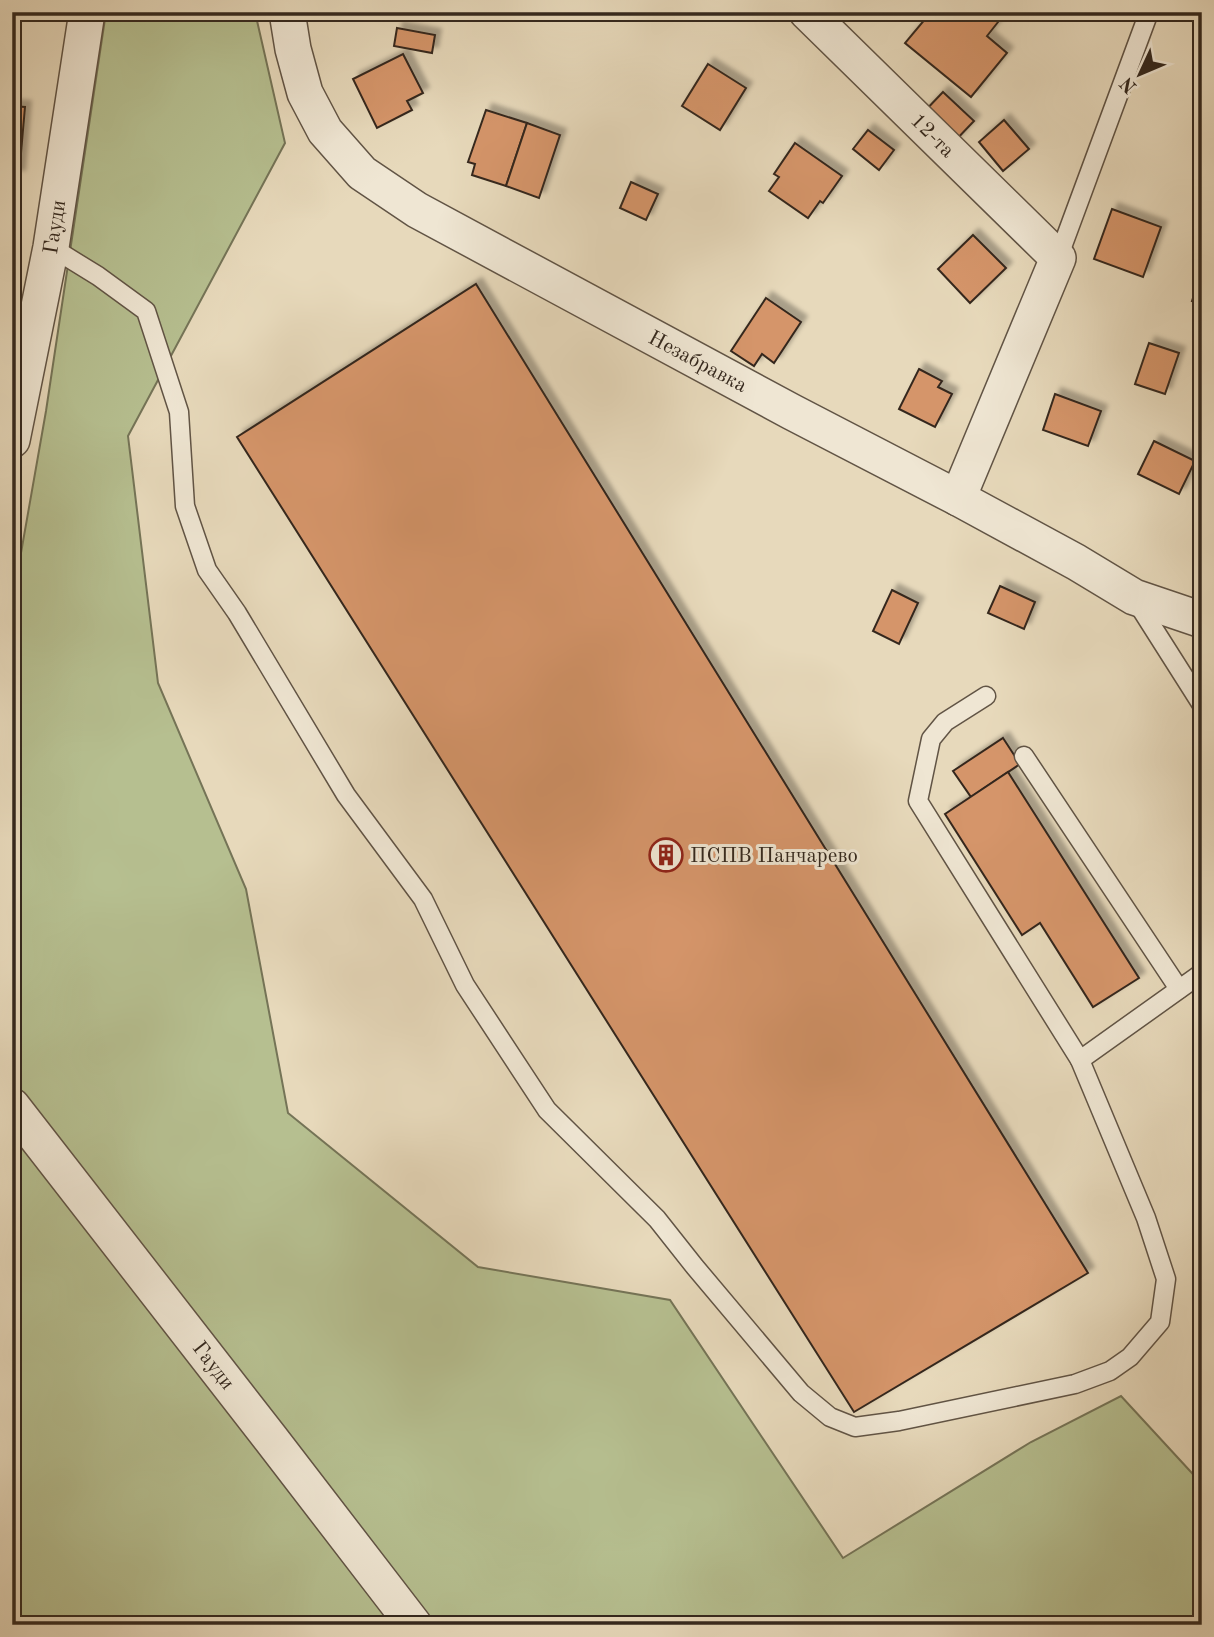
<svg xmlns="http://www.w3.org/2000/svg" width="1214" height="1637" font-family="'Old Standard TT',serif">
  <defs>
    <filter id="shadow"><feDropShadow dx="6" dy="-6" stdDeviation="2" flood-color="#0004"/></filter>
  </defs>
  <rect width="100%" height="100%" fill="#e7d9bb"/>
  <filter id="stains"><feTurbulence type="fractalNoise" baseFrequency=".00286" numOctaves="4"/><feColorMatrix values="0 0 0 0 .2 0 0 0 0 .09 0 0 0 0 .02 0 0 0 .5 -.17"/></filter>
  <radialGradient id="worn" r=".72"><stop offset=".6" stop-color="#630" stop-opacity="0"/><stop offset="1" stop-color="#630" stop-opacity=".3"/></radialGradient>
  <path fill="#b6bf90" stroke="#757457" stroke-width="2" d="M106,12H255L285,143L128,436L158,683L246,889L288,1113L478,1267L670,1300L843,1558L1031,1442L1121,1396L1202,1484V1625H12V604L46,411Z"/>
  <g fill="#d5956a" stroke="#34281e" stroke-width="2" filter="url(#shadow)">
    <path d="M931,12H996L1002,17L987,36L1007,53L971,97L905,43Z"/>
    <path d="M397,28L435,35L432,53L394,46Z"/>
    <path d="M403,54L423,93L407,101L412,110L377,128L353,79Z"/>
    <path d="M708,64L746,88L720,130L682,106Z"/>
    <path d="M943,92L974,121L952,144L921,115Z"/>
    <path d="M12,106L25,107L19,176L12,175Z"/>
    <path d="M486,110L527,123L506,186L472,175L475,164L468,162Z"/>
    <path d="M1004,120L1029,149L1003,171L979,142Z"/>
    <path d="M527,123L560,135L539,198L506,186Z"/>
    <path d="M868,130L894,150L879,170L853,149Z"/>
    <path d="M795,143L842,176L823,203L820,201L808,218L769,191L779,177L774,174Z"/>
    <path d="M631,182L658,194L646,220L620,208Z"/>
    <path d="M1112,209L1161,227L1143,277L1094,259Z"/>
    <path d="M973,235L1006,268L970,303L938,269Z"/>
    <path d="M1202,270V304L1192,301Z"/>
    <path d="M476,284L1088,1273L854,1412L237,437Z"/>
    <path d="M766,298L801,322L774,363L762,354L754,366L731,351Z"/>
    <path d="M1149,343L1179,353L1165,394L1135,384Z"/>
    <path d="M919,369L942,381L938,387L952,394L935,427L899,409Z"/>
    <path d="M1055,394L1101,411L1088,446L1043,430Z"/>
    <path d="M1154,441L1195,461L1179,494L1138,474Z"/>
    <path d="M1000,586L1035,602L1024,629L988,613Z"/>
    <path d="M892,590L918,603L899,644L873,631Z"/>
    <path d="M1003,738L1020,764L971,797L953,771Z"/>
    <path d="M1008,772L1139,978L1093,1007L1040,923L1022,935L945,814Z"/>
  </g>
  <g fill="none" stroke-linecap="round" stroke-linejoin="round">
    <defs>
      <g id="service">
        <path d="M51,247L98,276L146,311L179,412L185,506L207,570L237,613L346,795L423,899L465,985L547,1110L657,1219L695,1267L801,1393L830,1417L855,1427L899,1421L1075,1384L1110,1371L1130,1357L1160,1322L1166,1279L1146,1218L1080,1060L1202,973"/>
        <path d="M1058,258L1149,12"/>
        <path d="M1136,601L1202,705"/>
        <path d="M986,696L945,722L931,739L918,801L1080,1060"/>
        <path d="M1024,756L1179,989"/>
      </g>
      <g id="minor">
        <path d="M287,12L293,49L305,93L325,131L362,173L417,210L792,412L958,498L1076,562L1134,597L1202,620"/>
        <path d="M807,12L1058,258L958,498"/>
        <path d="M12,440L51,247L87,12"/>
        <path d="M12,1106L271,1439L414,1625"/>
      </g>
    </defs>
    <use href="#service" stroke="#615445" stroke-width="21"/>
    <use href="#minor" stroke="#615445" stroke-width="38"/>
    <use href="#service" stroke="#efe6d3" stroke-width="18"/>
    <use href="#minor" stroke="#efe6d3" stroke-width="35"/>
  </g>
  <defs>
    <symbol id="building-ring" viewBox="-11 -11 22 22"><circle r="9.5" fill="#efe6d3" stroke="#8f2418" stroke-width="1.5"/><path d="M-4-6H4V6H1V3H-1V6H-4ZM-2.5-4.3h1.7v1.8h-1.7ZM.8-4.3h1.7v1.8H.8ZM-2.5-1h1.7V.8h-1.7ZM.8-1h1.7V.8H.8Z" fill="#8f2418"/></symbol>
  </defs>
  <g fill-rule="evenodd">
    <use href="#building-ring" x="647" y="836" width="38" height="38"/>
  </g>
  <g text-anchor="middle" stroke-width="6" stroke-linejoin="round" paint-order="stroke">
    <g font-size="21" fill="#34281e" stroke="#efe6d3">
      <text transform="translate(933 135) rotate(45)" y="7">12-та</text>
      <text transform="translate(54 227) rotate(-81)" y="7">Гауди</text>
      <text transform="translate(698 361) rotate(28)" y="7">Незабравка</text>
      <text transform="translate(214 1365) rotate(52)" y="7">Гауди</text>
    </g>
    <g font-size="21" fill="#34281e" stroke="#efe6d3" text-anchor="start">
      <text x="690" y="862">ПСПВ Панчарево</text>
    </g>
  </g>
  <rect width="1214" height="1637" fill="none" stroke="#e7d9bb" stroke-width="42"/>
  <rect x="14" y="14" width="1186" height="1609" fill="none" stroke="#34281e" stroke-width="3.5"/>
  <rect x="21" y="21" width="1172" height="1595" fill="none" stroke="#34281e" stroke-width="2"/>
  <g transform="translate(1140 74) rotate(226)" stroke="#efe6d3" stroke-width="5" paint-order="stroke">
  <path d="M0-5L12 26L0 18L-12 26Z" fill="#34281e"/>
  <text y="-10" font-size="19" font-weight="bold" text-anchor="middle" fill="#34281e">N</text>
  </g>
  <rect width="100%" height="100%" filter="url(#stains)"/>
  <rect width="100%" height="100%" fill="url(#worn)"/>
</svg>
